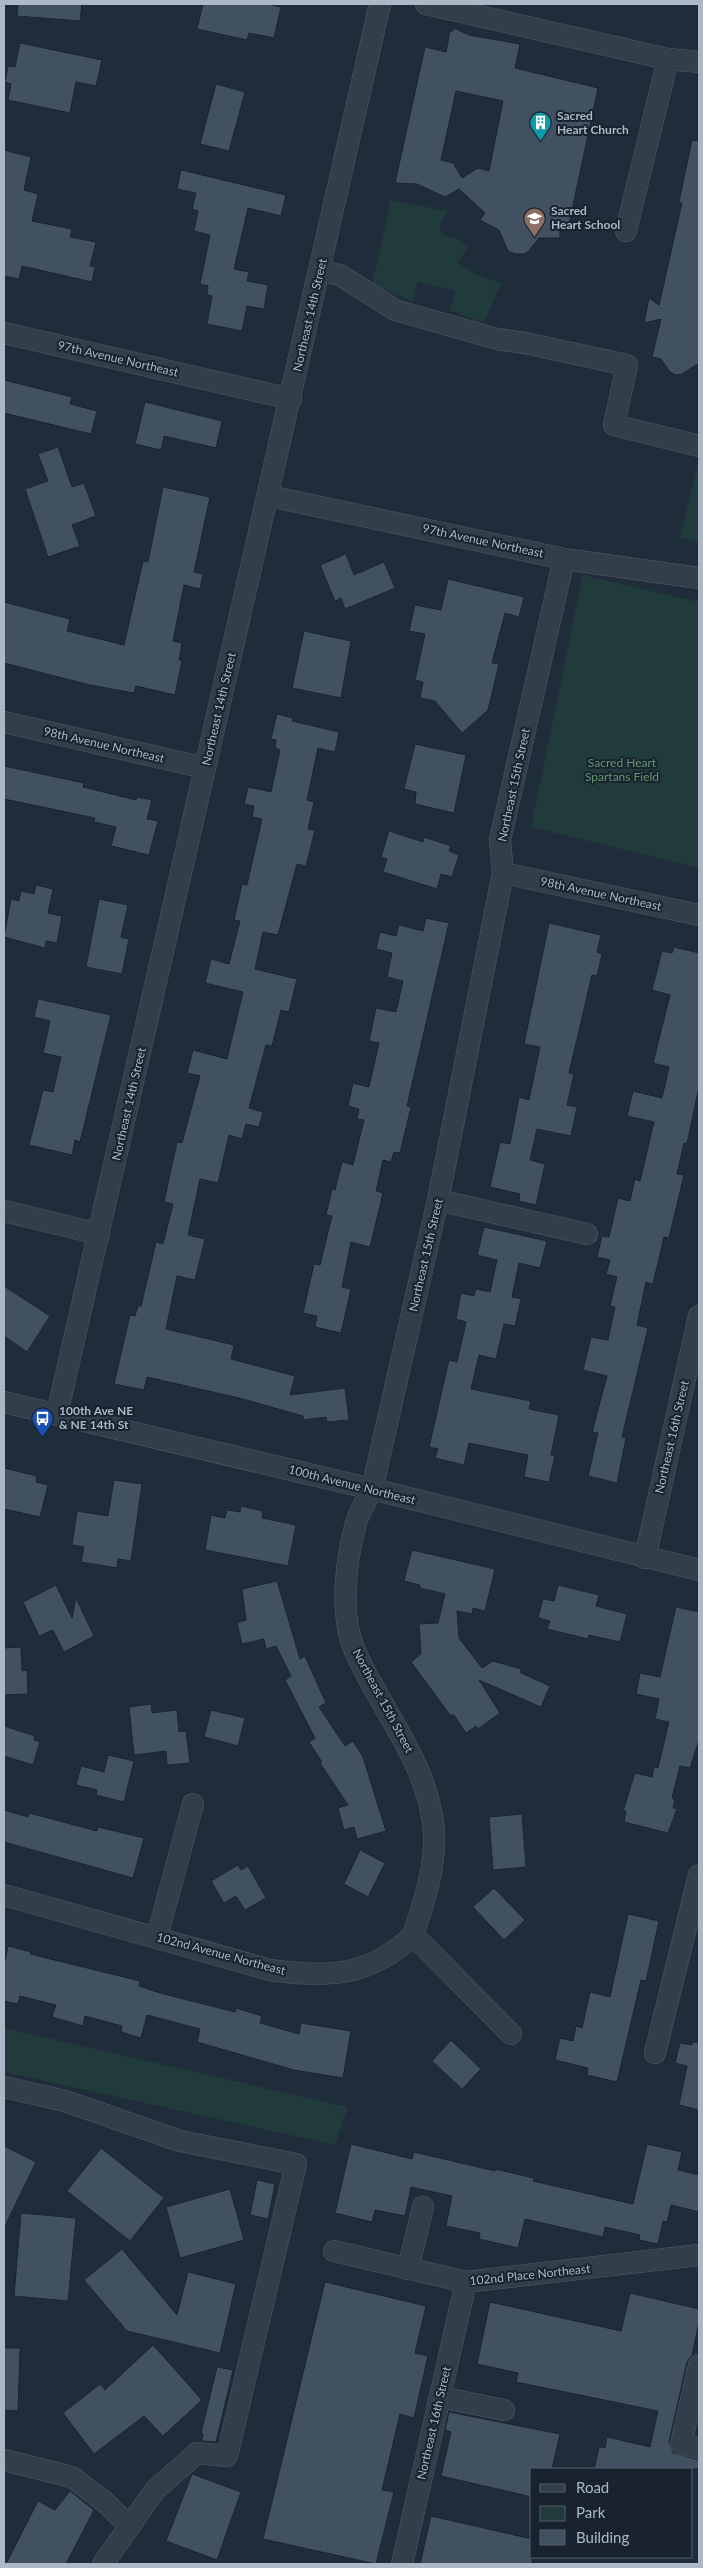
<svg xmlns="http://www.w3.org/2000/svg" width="703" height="2568" font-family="Lato,sans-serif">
  <rect width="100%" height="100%" fill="#1f2c3a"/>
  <g fill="#213a3b">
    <path d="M391,200L447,211L440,225V231L443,235L455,238L468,248L457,263L477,275L501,283L484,323L450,310L455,291L418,282L413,301L372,285Z"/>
    <path d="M699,458V542L680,538Z"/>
    <path d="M583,575L699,602V868L531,827Z"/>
    <path d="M4,2028L348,2107L335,2145L4,2072Z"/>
  </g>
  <g fill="#425162" stroke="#1a2531" fill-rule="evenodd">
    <path d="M18,4H82L80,21L17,16Z"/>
    <path d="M203,4H267L281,7L274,38L249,33L247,40L197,29Z"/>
    <path d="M454,28L469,35L520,44L515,68L598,88L569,224L560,225V238H539L528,252L523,254H515L508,251L499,230L480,220L485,213L459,189L445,197L417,184L395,183L425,47L446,52L450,31H453ZM456,91L503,101L489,171L478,168L462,178L453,163L441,160Z"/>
    <path d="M20,43L102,60L96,86L76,82L70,113L8,100L11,84L5,82L8,66L15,67Z"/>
    <path d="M216,84L245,92L229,151L200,144Z"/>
    <path d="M692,140L699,141V363L682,374L676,375L670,372L661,359L652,357L661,319L644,323L649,298L659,305L682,203L679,202Z"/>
    <path d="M4,150L31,157L24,190L38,194L32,221L72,229L70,237L96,242L90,266L95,267L92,282L22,266L19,279L4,276Z"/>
    <path d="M181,170L286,195L281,216L248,208L234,269L249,272L247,281L268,285L264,309L247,306L242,331L207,324L212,296L207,295L208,286L200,284L210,235L194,231L198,211L192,209L196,193L177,189Z"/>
    <path d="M4,380L72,397L70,404L97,411L91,434L4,413Z"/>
    <path d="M145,402L222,421L216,448L164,436L161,450L135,444Z"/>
    <path d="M58,447L72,487L84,483L96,516L72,525L80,546L48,557L25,489L48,481L38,454Z"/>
    <path d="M163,487L210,497L194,572L203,574L200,589L184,585L173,641L182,643L179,660H182L175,695L136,686L134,693L90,685L4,663V602L70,619L67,631L124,645L143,561L148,562Z"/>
    <path d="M346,554L354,575L384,562L395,588L345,609L341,598L335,601L320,565Z"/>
    <path d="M448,579L524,597L519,617L505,613L492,663L499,664L488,710L462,733L435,701L420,698L423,682L415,680L425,634L409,631L415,605L441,610Z"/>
    <path d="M304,631L351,641L341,698L292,688Z"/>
    <path d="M277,714L293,718L292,721L339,732L335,752L318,748L307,800L314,802L308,829L315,830L306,866L297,864L278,935L263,932L255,969L297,979L289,1012L281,1010L272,1046L266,1045L249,1108L263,1112L259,1127L246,1124L242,1139L229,1135L218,1183L200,1179L188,1235L205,1239L195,1280L177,1276L166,1329L234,1345L231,1359L295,1376L290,1395L345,1388L349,1420L327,1422L326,1417L303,1420V1416L239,1398L147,1377L144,1390L114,1384L130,1315L135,1316L138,1306H141L156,1242L163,1244L173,1204L164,1202L177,1142L182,1143L200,1076L187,1073L193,1050L227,1059L243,992L205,983L211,959L229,964L240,921L234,920L242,884L247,885L262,819L252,817L254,806L244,804L248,787L271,792L280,750L275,748L276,740L271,739Z"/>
    <path d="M415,744L466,755L454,813L415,804L416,792L404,789Z"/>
    <path d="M4,766L84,783L83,787L136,800L137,797L152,800L147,819L158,821L149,855L111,846L116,827L94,822L95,818L4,799Z"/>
    <path d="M389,831L423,842L424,837L451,846L449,851L459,855L452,877L441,874L437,889L383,872L387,859L381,857Z"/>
    <path d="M36,885L53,889L48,913L62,916L57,943L46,941L45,948L4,937L11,899L19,901L21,891L34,894Z"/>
    <path d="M99,899L128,905L121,937L129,939L122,974L86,967Z"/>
    <path d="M426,918L449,923L407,1106L411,1107L400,1153L394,1152L391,1162L383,1160L376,1191L383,1193L370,1247L351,1242L342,1287L351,1289L341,1333L315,1327L317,1316L303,1313L314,1264L320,1265L332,1216L326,1215L332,1189L335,1190L342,1162L353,1165L364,1120L357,1119L359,1109L348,1106L353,1083L369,1087L379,1043L369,1041L376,1008L396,1012L403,981L387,977L392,953L376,949L380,932L396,936L399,925L423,931Z"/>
    <path d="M549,923L601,935L597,952L602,954L597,976L592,975L569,1073L574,1074L567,1105L577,1107L571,1136L537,1129L530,1160L545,1164L536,1205L519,1201L520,1194L490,1187L500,1142L510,1144L519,1097L529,1100L540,1047L524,1044Z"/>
    <path d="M674,947L699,953V1087L687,1144L684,1143L677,1174L684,1175L669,1238L664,1237L653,1284L646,1282L637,1325L648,1328L622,1437L626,1438L617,1483L588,1476L598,1433L592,1432L607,1376L583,1370L591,1337L608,1340L615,1307L610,1306L617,1277L606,1274L610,1260L597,1257L602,1236L609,1237L618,1198L630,1201L635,1179L640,1181L654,1122L627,1116L633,1091L662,1098L669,1067L653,1063L670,995L652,990L662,951L672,953Z"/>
    <path d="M38,999L111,1015L80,1142L75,1140L72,1155L29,1145L43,1090L53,1092L61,1057L43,1053L50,1021L34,1017Z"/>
    <path d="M484,1227L547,1241L540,1268L519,1263L512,1297L521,1299L515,1326L504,1324L496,1359L479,1355L471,1389L531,1401L529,1409L559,1415L551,1455L555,1456L549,1482L524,1477L528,1455L469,1443L464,1465L435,1458L438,1449L429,1447L449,1360L457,1362L466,1322L456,1319L461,1293L474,1296L476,1289L490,1292L497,1260L477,1255Z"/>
    <path d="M4,1286L50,1316L27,1352L4,1336Z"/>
    <path d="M4,1468L37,1476L36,1482L48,1485L40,1517L4,1509Z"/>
    <path d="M114,1480L142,1484L131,1561L118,1559L117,1568L81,1562L84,1547L72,1545L77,1511L108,1516Z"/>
    <path d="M241,1506L263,1511L262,1518L296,1525L288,1566L205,1550L211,1515L225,1518L227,1510L240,1512Z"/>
    <path d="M412,1550L495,1569L485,1611L473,1608L472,1614L457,1611L459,1638L482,1668L493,1661L521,1669V1673L550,1686L541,1707L479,1680L500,1713L478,1729L476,1726L466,1733L454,1715H450L411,1662L421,1654L419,1624L438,1623L445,1594L420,1588V1585L404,1581Z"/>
    <path d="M277,1581L300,1659L305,1656L326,1703L319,1707L345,1746L353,1741L363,1757L386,1831L357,1839L354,1827L344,1830L338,1808L348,1805L320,1763L322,1762L309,1742L315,1738L285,1680L291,1676L276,1646L266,1649L264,1639L242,1644L237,1623L246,1620L242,1589Z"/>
    <path d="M56,1585L72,1618L76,1598L94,1636L64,1652L53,1630L39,1636L23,1602Z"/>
    <path d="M558,1585L599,1595L596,1606L627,1614L620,1642L589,1635L588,1639L547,1629L550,1621L538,1618L543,1599L554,1601Z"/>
    <path d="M676,1607L699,1612V1740L690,1768L680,1766L672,1798L675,1800L673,1808L677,1809L668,1833L624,1822L626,1811H623L635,1773L652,1777L654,1767L658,1768L669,1722L655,1719L659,1699L636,1694L640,1673L660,1677Z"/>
    <path d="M21,1647L22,1671L27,1670L28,1694L4,1695V1648Z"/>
    <path d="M151,1704L152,1713L177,1710L179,1732L186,1731L190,1763L167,1765L166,1751L134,1755L129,1707Z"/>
    <path d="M211,1710L245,1718L238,1746L204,1737Z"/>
    <path d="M4,1726L35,1736L34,1740L40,1742L33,1765L4,1756Z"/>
    <path d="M108,1755L134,1761L124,1802L96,1795L97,1790L76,1785L81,1766L104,1772Z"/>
    <path d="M4,1810L28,1817L29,1813L97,1831L98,1827L144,1838L133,1878L4,1842Z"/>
    <path d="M522,1814L526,1867L493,1870L489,1817Z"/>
    <path d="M360,1850L385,1863L368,1897L344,1884Z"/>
    <path d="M238,1865L241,1870L248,1866L266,1898L245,1910L236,1896L224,1903L211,1881Z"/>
    <path d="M494,1888L525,1920L504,1940L473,1907Z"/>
    <path d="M628,1914L659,1921L646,1981L641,1980L617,2082L587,2075L588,2068L555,2060L560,2038L573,2041L576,2026L582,2028L590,1992L610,1997Z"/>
    <path d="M8,1946L31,1952L30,1954L140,1981L139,1986L160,1993L235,2012L236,2008L262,2016L260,2023L299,2034L301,2023L351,2031L343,2078L294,2070L197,2042L200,2029L147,2015L141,2038L121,2032L122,2026L85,2016L83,2026L52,2017L56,2005L20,1996L18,2004L4,2001V1965Z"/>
    <path d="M451,2040L481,2069L462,2089L432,2061Z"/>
    <path d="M692,2042L699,2043V2110L679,2105L687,2066L675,2063L680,2043L692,2045Z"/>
    <path d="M351,2144L412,2159L414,2152L495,2171V2169L534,2178L533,2181L633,2204L647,2144L682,2152L678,2170L699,2175V2212L671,2205L667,2222L663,2221L658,2244L639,2240L640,2235L605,2227L603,2237L525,2219L518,2248L479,2239L480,2233L446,2226L452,2196L411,2187L405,2216L375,2210L372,2222L335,2213Z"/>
    <path d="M4,2146L36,2162L4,2228Z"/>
    <path d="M101,2148L164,2198L130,2241L67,2191Z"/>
    <path d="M257,2180L275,2184L268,2219L250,2215Z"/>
    <path d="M230,2189L244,2240L180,2258L166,2207Z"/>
    <path d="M21,2213L76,2218L68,2301L14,2296Z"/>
    <path d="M122,2249L177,2315L188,2272L236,2284L220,2353L127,2331L84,2280Z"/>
    <path d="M325,2282L426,2306L415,2353L428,2356L414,2418L400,2414L382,2490L394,2492L376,2564L263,2539Z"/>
    <path d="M630,2293L699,2309V2322L692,2355L687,2362L669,2442L673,2453L699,2460V2469H594L599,2447L605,2448L607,2437L650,2447L658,2411L516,2382L518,2373L477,2364L490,2302L621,2331Z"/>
    <path d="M153,2345L202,2400L163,2436L144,2416L94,2454L63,2413L100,2384L105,2390Z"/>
    <path d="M4,2348H20L18,2411L4,2410Z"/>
    <path d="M217,2367L233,2370L216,2442L202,2441L203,2434L201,2433Z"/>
    <path d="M449,2412L560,2434L552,2469H532V2497L441,2476L451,2432L445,2430Z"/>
    <path d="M192,2474L241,2492L217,2560L166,2541Z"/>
    <path d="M70,2491L94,2510L66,2564H6L38,2501L55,2510Z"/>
    <path d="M431,2516L532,2539V2564H420Z"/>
  </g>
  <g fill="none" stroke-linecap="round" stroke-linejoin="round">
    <defs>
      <g id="minor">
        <path d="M426,4L668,59L699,62"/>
        <path d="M626,231L668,59"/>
        <path d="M320,271L340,275L395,310L497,339L525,343L627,365L614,425L699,446"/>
        <path d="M4,333L291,399"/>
        <path d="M269,496L564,559L699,578"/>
        <path d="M4,722L205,768"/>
        <path d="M503,873L699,915"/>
        <path d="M438,1200L587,1234"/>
        <path d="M4,1211L99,1234"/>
        <path d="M4,1402L372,1489L699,1570"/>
        <path d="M57,1414L380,4"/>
        <path d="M645,1558L699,1316"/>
        <path d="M4,1895L270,1970C326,1978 371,1977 413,1935L511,2034"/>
        <path d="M413,1935C425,1900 438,1860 433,1823C425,1759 380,1708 355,1651C339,1616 346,1559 356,1523C359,1512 367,1500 372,1489L438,1200L503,873L500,840L564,559"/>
        <path d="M157,1937L193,1804"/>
        <path d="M655,2053L699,1875"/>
        <path d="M4,2087L65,2101L180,2141L296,2164L227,2456L197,2453L155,2490L103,2564"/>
        <path d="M334,2251L466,2282L699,2255"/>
        <path d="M408,2269L423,2207"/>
        <path d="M699,2365L681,2444L699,2448"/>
        <path d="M440,2397L504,2410"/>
        <path d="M4,2460L72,2477L106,2503L129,2526"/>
        <path d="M402,2564L466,2282"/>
      </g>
    </defs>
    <use href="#minor" stroke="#505b68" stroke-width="22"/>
    <use href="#minor" stroke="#323e4a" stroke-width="21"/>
  </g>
  <defs>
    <symbol id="building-pin" viewBox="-11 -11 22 30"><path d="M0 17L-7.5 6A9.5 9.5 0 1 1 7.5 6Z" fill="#0f9aa8" stroke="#18232f"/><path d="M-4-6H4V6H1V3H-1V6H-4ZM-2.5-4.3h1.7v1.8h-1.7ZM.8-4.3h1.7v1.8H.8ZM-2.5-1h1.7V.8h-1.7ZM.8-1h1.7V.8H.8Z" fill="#fff"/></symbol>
    <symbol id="school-pin" viewBox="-11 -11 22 30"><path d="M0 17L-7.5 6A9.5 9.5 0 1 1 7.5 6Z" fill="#8d6e63" stroke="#18232f"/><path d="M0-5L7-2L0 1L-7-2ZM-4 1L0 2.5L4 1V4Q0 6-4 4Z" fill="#fff"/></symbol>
    <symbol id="bus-pin" viewBox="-11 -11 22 30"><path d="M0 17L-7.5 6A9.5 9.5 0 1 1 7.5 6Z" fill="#1a4fb4" stroke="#18232f"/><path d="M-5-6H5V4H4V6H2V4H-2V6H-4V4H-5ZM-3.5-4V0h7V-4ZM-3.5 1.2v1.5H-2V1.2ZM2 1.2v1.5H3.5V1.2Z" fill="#fff"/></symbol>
  </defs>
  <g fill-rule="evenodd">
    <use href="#building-pin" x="528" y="110" width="25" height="34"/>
    <use href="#school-pin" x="522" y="206" width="25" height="34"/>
    <use href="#bus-pin" x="30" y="1406" width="25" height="34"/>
  </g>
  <g text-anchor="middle" stroke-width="4" stroke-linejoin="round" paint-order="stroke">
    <g font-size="12" font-weight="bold" fill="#adb8c7" stroke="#18232f" text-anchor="start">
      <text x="557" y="120">Sacred<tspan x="557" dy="14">Heart Church</tspan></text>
      <text x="551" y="215">Sacred<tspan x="551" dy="14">Heart School</tspan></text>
      <text x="59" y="1415">100th Ave NE<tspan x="59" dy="14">&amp; NE 14th St</tspan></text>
    </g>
    <g font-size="12" fill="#adb8c7" stroke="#18232f">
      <text transform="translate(310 315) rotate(-77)" y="4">Northeast 14th Street</text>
      <text transform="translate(118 359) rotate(13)" y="4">97th Avenue Northeast</text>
      <text transform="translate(483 541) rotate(12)" y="4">97th Avenue Northeast</text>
      <text transform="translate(219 709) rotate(-77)" y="4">Northeast 14th Street</text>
      <text transform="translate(104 745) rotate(13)" y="4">98th Avenue Northeast</text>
      <text transform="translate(514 785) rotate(-78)" y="4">Northeast 15th Street</text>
      <text transform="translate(601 894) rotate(12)" y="4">98th Avenue Northeast</text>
      <text transform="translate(129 1104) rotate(-77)" y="4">Northeast 14th Street</text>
      <text transform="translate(426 1255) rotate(-77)" y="4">Northeast 15th Street</text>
      <text transform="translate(672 1437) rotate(-77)" y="4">Northeast 16th Street</text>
      <text transform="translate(352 1485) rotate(14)" y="4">100th Avenue Northeast</text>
      <text transform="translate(383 1701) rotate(62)" y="4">Northeast 15th Street</text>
      <text transform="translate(221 1954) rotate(15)" y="4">102nd Avenue Northeast</text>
      <text transform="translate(530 2275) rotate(-6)" y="4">102nd Place Northeast</text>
      <text transform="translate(434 2423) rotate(-77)" y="4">Northeast 16th Street</text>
    </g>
    <g font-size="12" fill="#629a6c" stroke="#18232f">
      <text x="622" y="767">Sacred Heart<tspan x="622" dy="14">Spartans Field</tspan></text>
    </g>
  </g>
  <rect width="703" height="2568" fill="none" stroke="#adb8c7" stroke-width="10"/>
  <rect x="530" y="2468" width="162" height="90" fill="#18232f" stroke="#545f6c"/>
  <rect x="540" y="2484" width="25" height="8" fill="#323e4a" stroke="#545f6c"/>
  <text x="576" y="2493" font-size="15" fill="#adb8c7">Road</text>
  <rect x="540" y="2506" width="25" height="15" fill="#213a3b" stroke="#545f6c"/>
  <text x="576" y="2518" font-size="15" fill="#adb8c7">Park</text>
  <rect x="540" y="2530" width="25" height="15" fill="#425162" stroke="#545f6c"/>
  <text x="576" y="2543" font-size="15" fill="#adb8c7">Building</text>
</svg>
